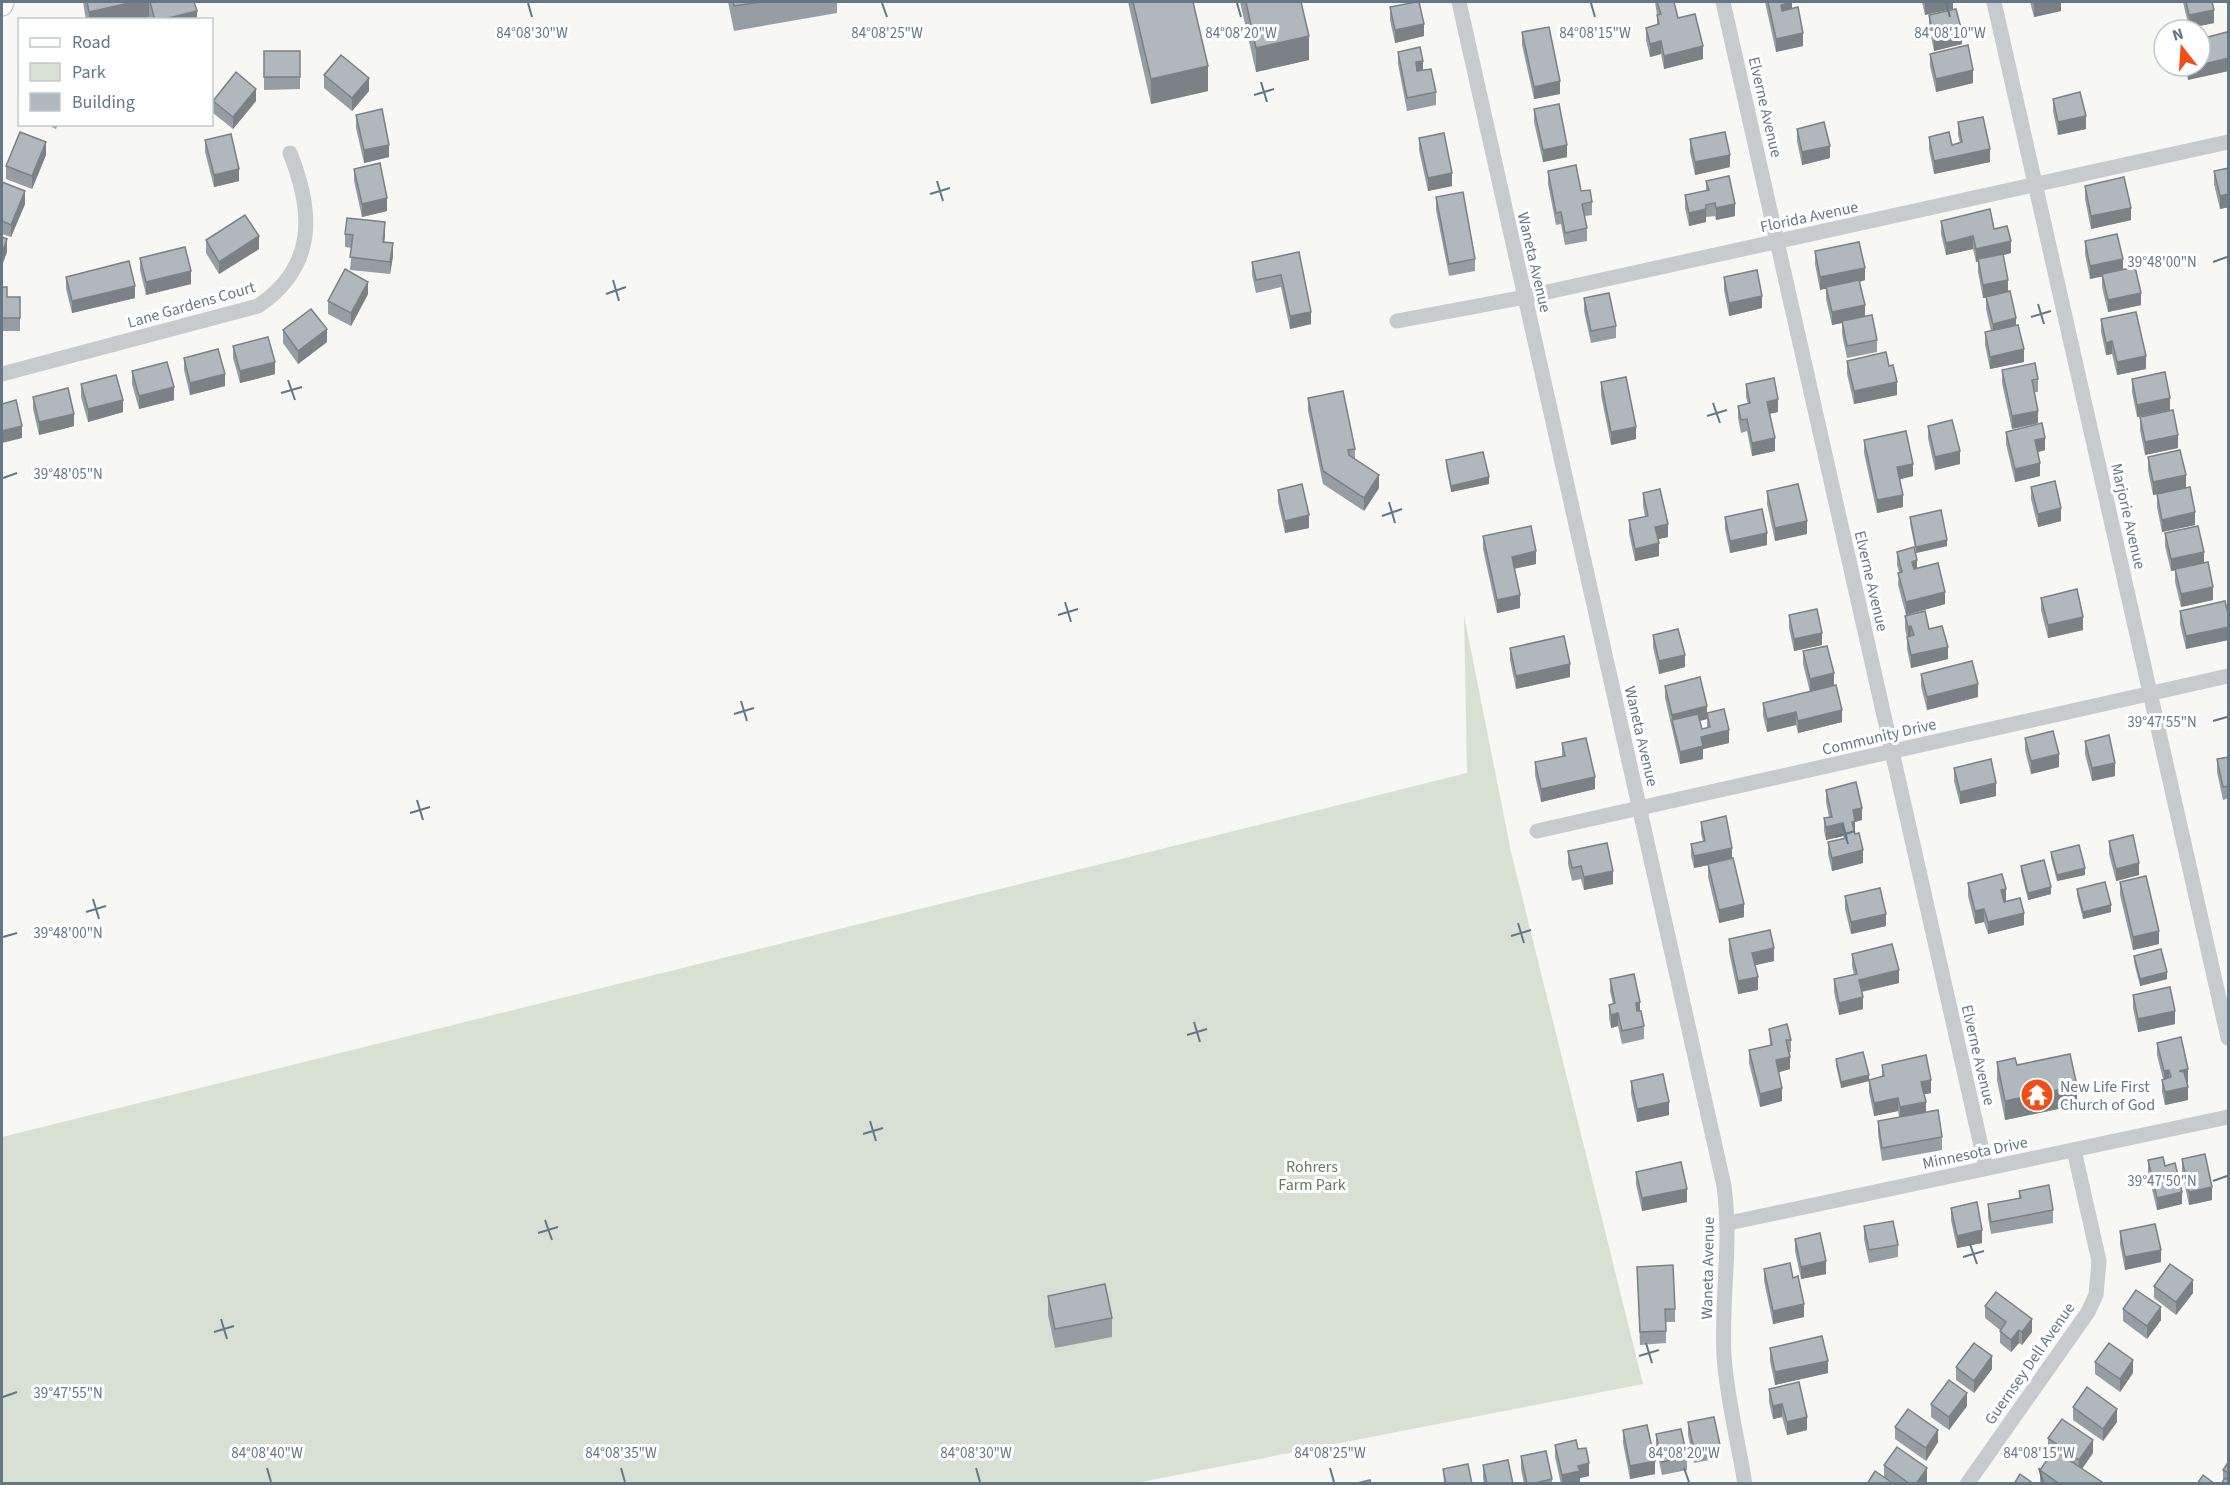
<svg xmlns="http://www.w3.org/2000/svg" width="2230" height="1485" font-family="'Source Sans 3',sans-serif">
  <rect width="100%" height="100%" fill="#f7f7f4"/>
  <path fill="#d8e0d4" d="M1464,615L1511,852L1643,1384L1136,1483H2V1137L1467,773Z"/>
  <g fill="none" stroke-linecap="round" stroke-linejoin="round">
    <defs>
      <path id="secondary" d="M2,5L3,2"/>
    </defs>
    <use href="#secondary" stroke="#b9bec3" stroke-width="23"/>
    <g stroke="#c7cbce" stroke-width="15">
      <path d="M1459,2L1724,1186C1732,1246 1721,1297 1724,1356C1727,1399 1738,1441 1745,1484"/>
      <path d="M1723,2L1986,1168"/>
      <path d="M1994,2L2228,1038"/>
      <path d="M1397,321L1525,297L2228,142"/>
      <path d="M2,374L258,306C316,267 314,213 290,153"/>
      <path d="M1537,831L2228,676"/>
      <path d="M1729,1223L2228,1117"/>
      <path d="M1967,1484L2088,1312L2096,1295L2099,1261L2074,1150"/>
    </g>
    <use href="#secondary" stroke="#fff" stroke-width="21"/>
  </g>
  <g fill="#979ea3" fill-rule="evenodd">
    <path d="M83,2H194L197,20H150L149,17L137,20H86Z"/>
    <path d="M728,2H837V13L734,31Z"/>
    <path d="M1128,2H1193L1208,91L1151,104Z"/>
    <path d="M1240,2H1301L1309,60L1256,72Z"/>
    <path d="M1655,2H1674L1678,18L1703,59L1664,69L1661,54L1650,57L1646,40V28L1657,25V15Z"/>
    <path d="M1765,2H1792V8L1803,46L1776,52Z"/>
    <path d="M1922,2H1953L1925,15Z"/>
    <path d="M2030,2H2061V11L2034,17Z"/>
    <path d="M2183,2H2212L2214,23L2189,28Z"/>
    <path d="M1390,7L1424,36L1395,43L1390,20Z"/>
    <path d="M1929,15L1962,44L1934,51L1929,27Z"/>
    <path d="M1522,32L1560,94L1534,99L1522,45Z"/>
    <path d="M264,51H300V89L264,90Z"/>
    <path d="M1398,52L1423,70L1436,92V105L1407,111L1398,64Z"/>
    <path d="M1930,54L1973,83L1936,92L1930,66Z"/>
    <path d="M2185,66H2200L2188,80Z"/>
    <path d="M324,75L369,91L352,111L324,88Z"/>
    <path d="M2053,99L2086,129L2058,135L2053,111Z"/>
    <path d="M213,101H256L233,129L213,113Z"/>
    <path d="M1534,109L1567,157L1543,162L1534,122Z"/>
    <path d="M356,115L389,157L364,163L356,128Z"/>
    <path d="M1958,122L1990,162L1934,174L1929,149V137L1952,145L1960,143L1958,135Z"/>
    <path d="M46,124H58L56,129Z"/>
    <path d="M1797,129L1830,158L1802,165L1797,141Z"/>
    <path d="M1419,138L1452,186L1428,191L1419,150Z"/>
    <path d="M1690,139L1730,167L1695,175L1690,152Z"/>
    <path d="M205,140L239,181L214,187L205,152Z"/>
    <path d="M46,155L32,189L6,179V166Z"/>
    <path d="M2229,168V207L2220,209L2214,184V171Z"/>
    <path d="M354,169L387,211L362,217L354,181Z"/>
    <path d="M1548,171L1581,191L1592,202V215L1585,216L1587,228V241L1565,245L1561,224L1556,225L1548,184Z"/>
    <path d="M1706,181L1735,216L1716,220L1715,216L1706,217V222L1689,226L1685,208V195L1706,191Z"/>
    <path d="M2,182L25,204L11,237L2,234Z"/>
    <path d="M2085,186L2131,220L2091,229L2085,199Z"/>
    <path d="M1436,197L1475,259V271L1449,276L1436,210Z"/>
    <path d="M1941,221L1994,229L2011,253L2003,255L2008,291L2024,362L1990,369L1985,345V332L1991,331L1986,309V298H1983L1978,272V261L1976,262L1973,249L1946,255L1941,234Z"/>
    <path d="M345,234L385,235L384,242L393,256L390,274L350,270L352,248L345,247Z"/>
    <path d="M206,240L259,249L219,274L206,253Z"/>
    <path d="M2085,241L2123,270L2141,305L2108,312L2102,287V276L2090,279L2085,254Z"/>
    <path d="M1815,251L1865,280L1860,282L1865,317L1877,340V352L1847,358L1842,334V323L1832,325L1826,299V288L1820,290L1815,264Z"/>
    <path d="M1299,252L1311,324L1290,329L1281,287L1256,293L1252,275V262Z"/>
    <path d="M140,258L191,284L146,295L140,270Z"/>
    <path d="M66,277L135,298L72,313L66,289Z"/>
    <path d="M1724,277L1762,308L1729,316L1724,290Z"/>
    <path d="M2,287L7,297H20V331H2Z"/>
    <path d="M368,294L351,326L328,314V301Z"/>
    <path d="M1584,298L1616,326V338L1591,343L1584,311Z"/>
    <path d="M2101,319L2146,369L2117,375L2112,354L2106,355L2101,332Z"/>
    <path d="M283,330L327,342L298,364L283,343Z"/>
    <path d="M233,346L275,374L240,383L233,358Z"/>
    <path d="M184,358L225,386L190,395L184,370Z"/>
    <path d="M1847,361L1889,366L1897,395L1854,404L1847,374Z"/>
    <path d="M2002,370L2038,379V392H2034L2038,423L2012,429L2002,383Z"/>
    <path d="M132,371L174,400L139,409L132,384Z"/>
    <path d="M2132,379L2170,410L2137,417L2132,392Z"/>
    <path d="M1601,382L1636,439L1611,445L1601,395Z"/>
    <path d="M81,384L123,412L88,422L81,397Z"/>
    <path d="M1746,384L1778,412L1770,414L1775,451L1752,456L1747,431L1741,433L1738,418V406L1748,404L1746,397Z"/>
    <path d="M33,397L74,426L39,435L33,409Z"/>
    <path d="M1308,398L1355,449V459L1379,488L1364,511L1323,484L1308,411Z"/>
    <path d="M2140,417L2178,448L2145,455L2140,430Z"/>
    <path d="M1928,426L1960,464L1935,470L1928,438Z"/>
    <path d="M2006,432L2045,450L2038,452L2040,476L2015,482L2006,444Z"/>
    <path d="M1864,440L1913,476L1900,479L1903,507L1877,513L1864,453Z"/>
    <path d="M2148,457L2186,488L2195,525L2162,532L2157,507V494L2153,495L2148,470Z"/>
    <path d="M1446,460L1489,484L1451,492L1446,466Z"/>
    <path d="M2031,487L2061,521L2038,527L2031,499Z"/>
    <path d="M1278,490L1309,528L1285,533L1278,502Z"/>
    <path d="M1767,491L1807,534L1775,541L1767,504Z"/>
    <path d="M1643,493L1668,537L1658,539L1659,556L1635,561L1629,533V520L1645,517L1643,505Z"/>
    <path d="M1725,517L1767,545L1730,553L1725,529Z"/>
    <path d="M1910,517L1947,546L1916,553L1910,523Z"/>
    <path d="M2165,533L2204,563L2213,600L2181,607L2175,582V570L2171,571L2165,546Z"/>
    <path d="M1483,536L1536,564L1514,569L1520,608L1497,613L1483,549Z"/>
    <path d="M1897,552L1917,568L1945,604L1906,615L1898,585L1899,572L1897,565Z"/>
    <path d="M2041,598L2083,630L2048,638L2041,610Z"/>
    <path d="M2180,611L2229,617L2186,649L2180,624Z"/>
    <path d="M1789,615L1822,645L1794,651L1789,628Z"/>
    <path d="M1905,616L1929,629L1948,659L1911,668L1907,649V638L1905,629Z"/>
    <path d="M1653,635L1685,667L1659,674L1653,647Z"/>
    <path d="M1827,646L1810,692L1803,664V651Z"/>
    <path d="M1510,648L1570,677L1516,689L1510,660Z"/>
    <path d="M1921,674L1978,697L1927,710L1921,686Z"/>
    <path d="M1665,686L1707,713L1729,743L1703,749V759L1680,764L1665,698ZM1707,719V728L1702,729L1700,721Z"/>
    <path d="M1763,703L1842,722L1798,733L1796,725L1767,732L1763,716Z"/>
    <path d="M2025,738L2059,767L2031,774L2025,750Z"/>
    <path d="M2085,741L2115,776L2092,781L2085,754Z"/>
    <path d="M1562,743L1595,789L1541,802L1535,775V762L1562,756Z"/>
    <path d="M2229,757V798L2223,800L2217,772V759Z"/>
    <path d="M1954,768L1996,796L1960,804L1954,781Z"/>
    <path d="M1826,790L1862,820L1855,822V834L1863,863L1832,871L1828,854V842L1844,838L1843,836L1826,840L1824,831V818L1829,817L1826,802Z"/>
    <path d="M1701,822L1732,858L1744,917L1719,923L1708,877V865L1694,868L1691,856V844L1703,841L1701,834Z"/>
    <path d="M2109,841L2139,875L2116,881L2109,854Z"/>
    <path d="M1568,851L1613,884L1584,890L1581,879L1572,881L1568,864Z"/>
    <path d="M2051,852L2085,875L2057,881L2051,858Z"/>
    <path d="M2021,866L2051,894L2028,900L2021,872Z"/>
    <path d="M2120,882L2159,944L2133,950L2120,895Z"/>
    <path d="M1968,883L2006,901L2024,925L1988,934L1984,922L1975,924L1968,896Z"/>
    <path d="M2077,889L2111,912L2083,919L2077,895Z"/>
    <path d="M1845,896L1886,926L1851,934L1845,909Z"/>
    <path d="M1729,939L1774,961L1755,965L1758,990L1738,994L1729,952Z"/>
    <path d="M1852,954L1899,983L1862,992L1863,1009L1839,1015L1834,992V979L1854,975L1852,966Z"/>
    <path d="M2134,956L2167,979L2140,986L2134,962Z"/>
    <path d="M1610,979L1640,1011L1644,1026V1039L1622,1044L1618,1026L1611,1028L1609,1018V1005L1613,1004L1610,991Z"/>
    <path d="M2133,995L2175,1024L2138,1032L2133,1008Z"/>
    <path d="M1769,1029L1791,1040V1052H1789L1790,1069L1778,1072L1782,1101L1760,1107L1749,1063V1050L1770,1045Z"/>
    <path d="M2157,1043L2188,1082H2187L2188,1100L2165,1105L2162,1092V1080L2163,1079L2157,1055Z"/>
    <path d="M1836,1059L1869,1081L1841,1088L1836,1065Z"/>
    <path d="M1997,1062L2017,1065L2077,1105L2005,1120L1997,1080Z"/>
    <path d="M1882,1065L1931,1093L1924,1094L1926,1112L1942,1137V1150L1882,1161L1878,1134V1121L1899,1117L1898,1111L1874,1116L1869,1092V1080L1882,1077Z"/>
    <path d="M1631,1081L1669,1115L1637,1122L1631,1094Z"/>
    <path d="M2182,1159L2212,1200L2189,1205L2182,1172Z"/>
    <path d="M2148,1160L2165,1166L2182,1204L2157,1210L2148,1173Z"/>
    <path d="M1636,1172L1687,1202L1642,1211L1636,1184Z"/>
    <path d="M2019,1191L2053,1210V1223L1991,1234L1988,1217V1204L2019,1198Z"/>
    <path d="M1951,1208L1982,1243L1957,1248L1951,1220Z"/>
    <path d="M1864,1226L1898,1245V1257L1869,1263L1864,1239Z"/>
    <path d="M2120,1231L2161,1262L2125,1270L2120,1244Z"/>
    <path d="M1795,1239L1826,1274L1801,1279L1795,1251Z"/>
    <path d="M1637,1267L1675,1309V1322H1666V1343L1640,1345Z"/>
    <path d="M1764,1269L1793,1278L1804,1317L1773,1324L1764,1281Z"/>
    <path d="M2154,1286L2193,1293L2176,1315L2154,1298Z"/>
    <path d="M1048,1296L1112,1318V1337L1055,1348L1048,1315Z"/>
    <path d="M1985,1306L2032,1332L2022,1345L2019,1343L2011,1352L2000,1343V1330L1985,1318Z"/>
    <path d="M2123,1309L2161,1320L2147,1339L2123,1321Z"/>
    <path d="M1770,1348L1828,1373L1775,1385L1770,1361Z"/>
    <path d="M2095,1362L2133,1373L2120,1392L2095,1374Z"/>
    <path d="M1956,1367L1992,1369L1974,1393L1956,1380Z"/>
    <path d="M1769,1389L1807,1430L1787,1435L1782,1417L1773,1419L1769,1402Z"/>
    <path d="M1931,1404L1967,1406L1949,1430L1931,1417Z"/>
    <path d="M2073,1407L2117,1422L2103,1441L2073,1420Z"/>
    <path d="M1688,1422L1720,1445V1458L1694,1463L1688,1435Z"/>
    <path d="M1895,1427L1938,1442L1926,1461L1895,1439Z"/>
    <path d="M1623,1430L1655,1474L1630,1479L1623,1443Z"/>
    <path d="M1656,1434L1687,1457V1470L1662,1475L1656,1447Z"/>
    <path d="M2048,1438L2093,1453L2082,1469L2102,1484L2040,1483V1470L2051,1453L2048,1451Z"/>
    <path d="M1555,1445L1578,1449L1589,1476L1580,1478V1484H1561L1555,1457Z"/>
    <path d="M1521,1456L1552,1479V1484H1524L1521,1469Z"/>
    <path d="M2229,1461V1484L2223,1481V1470Z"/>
    <path d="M1483,1465L1513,1484H1484L1483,1478Z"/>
    <path d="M1884,1465L1927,1481L1925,1484H1867L1884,1477Z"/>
    <path d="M1443,1469L1472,1484H1444Z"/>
  </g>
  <g fill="#7b8184">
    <path d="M134,2H149V17L137,20H89V12Z"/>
    <path d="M1792,2V15L1781,18V5Z"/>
    <path d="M1930,2H1953V9L1925,15V3Z"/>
    <path d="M2045,2H2061V11L2034,17V4Z"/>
    <path d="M2214,10V23L2189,28V15Z"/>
    <path d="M197,11V20H160Z"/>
    <path d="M1424,24V36L1395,43V30Z"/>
    <path d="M1962,32V44L1934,51V38Z"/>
    <path d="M1803,33V46L1776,52V39Z"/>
    <path d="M1309,36V60L1256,72V48Z"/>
    <path d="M1661,41V54L1650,57V44Z"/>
    <path d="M1703,46V59L1664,69V56Z"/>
    <path d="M2229,58V71L2188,80V67L2200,66V65Z"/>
    <path d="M1423,61V73L1416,75V62Z"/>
    <path d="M1208,66V91L1151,104V79Z"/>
    <path d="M1973,70V83L1936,92V79Z"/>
    <path d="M369,78V91L352,111V98Z"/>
    <path d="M1560,81V94L1534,99V87Z"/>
    <path d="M256,89V101L233,129V117Z"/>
    <path d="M2086,116V129L2058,135V122Z"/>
    <path d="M46,142V155L32,189V176Z"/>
    <path d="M389,145V157L364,163V150Z"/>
    <path d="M1567,145V157L1543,162V150Z"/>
    <path d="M1830,146V158L1802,165V152Z"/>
    <path d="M1990,149V162L1934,174V161Z"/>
    <path d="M1730,155V167L1695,175V162Z"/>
    <path d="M239,169V181L214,187V175Z"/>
    <path d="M1452,173V186L1428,191V178Z"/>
    <path d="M25,191V204L11,237V225Z"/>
    <path d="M2229,194V207L2220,209V196Z"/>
    <path d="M387,198V211L362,217V204Z"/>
    <path d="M1735,204V216L1716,220V208Z"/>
    <path d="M2131,208V220L2091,229V216Z"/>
    <path d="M1706,209V222L1689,226V213Z"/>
    <path d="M385,222V235L383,255V242Z"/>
    <path d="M259,236V249L219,274V262Z"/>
    <path d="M1973,236V249L1946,255V243Z"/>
    <path d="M7,239V252L2,266V253Z"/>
    <path d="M2011,241V253L1976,262V249Z"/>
    <path d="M393,243V256L390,274V262Z"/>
    <path d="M2123,259V272L2090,279V266Z"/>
    <path d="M1865,268V280L1820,290V277Z"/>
    <path d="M191,271V284L146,295V282Z"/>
    <path d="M2008,280V293L1983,298V285Z"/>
    <path d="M368,282V294L351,326V313Z"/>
    <path d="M135,286V298L72,313V301Z"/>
    <path d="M2141,293V305L2108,312V300Z"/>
    <path d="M1762,296V308L1729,316V303Z"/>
    <path d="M1865,305V318L1832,325V312Z"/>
    <path d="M1311,312V324L1290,329V316Z"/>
    <path d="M2016,318V331L1993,337V324Z"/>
    <path d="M327,329V342L298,364V351Z"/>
    <path d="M2112,341V354L2106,355V343Z"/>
    <path d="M2024,349V362L1990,369V357Z"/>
    <path d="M2146,356V369L2117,375V362Z"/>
    <path d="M275,362V374L240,383V371Z"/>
    <path d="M225,374V386L190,395V383Z"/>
    <path d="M1897,382V395L1854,404V391Z"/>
    <path d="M174,387V400L139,409V396Z"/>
    <path d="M2170,398V410L2137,417V405Z"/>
    <path d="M1778,399V412L1767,414V402Z"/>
    <path d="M123,400V412L88,422V409Z"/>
    <path d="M2038,411V423L2012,429V416Z"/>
    <path d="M74,414V426L39,435V422Z"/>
    <path d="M22,426V438L2,443V431Z"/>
    <path d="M1636,427V439L1611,445V432Z"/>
    <path d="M2178,435V448L2145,455V442Z"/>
    <path d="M1775,438V451L1752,456V443Z"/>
    <path d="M2045,438V450L2035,453V440Z"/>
    <path d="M1960,451V464L1935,470V457Z"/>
    <path d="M2040,463V476L2015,482V469Z"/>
    <path d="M1913,464V476L1897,480V467Z"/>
    <path d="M1379,475V488L1364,511V498Z"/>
    <path d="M2186,475V488L2153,495V482Z"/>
    <path d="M1489,477V484L1451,492V486Z"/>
    <path d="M1903,495V507L1877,513V500Z"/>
    <path d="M2061,508V521L2038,527V514Z"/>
    <path d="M2195,512V525L2162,532V520Z"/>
    <path d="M1309,515V528L1285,533V521Z"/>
    <path d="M1807,521V534L1775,541V528Z"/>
    <path d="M1668,524V537L1655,540V527Z"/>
    <path d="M1767,533V545L1730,553V541Z"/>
    <path d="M1947,540V546L1916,553V547Z"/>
    <path d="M1659,543V556L1635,561V549Z"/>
    <path d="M1536,551V564L1512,569V557Z"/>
    <path d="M2204,552V564L2171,571V559Z"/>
    <path d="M1917,560V573L1912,574V562Z"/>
    <path d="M2213,587V600L2181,607V594Z"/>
    <path d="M1945,592V604L1906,615V602Z"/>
    <path d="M1520,595V608L1497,613V600Z"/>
    <path d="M2083,617V630L2048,638V625Z"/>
    <path d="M1911,626V639L1908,640V627Z"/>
    <path d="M2229,627V640L2186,649V636Z"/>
    <path d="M1822,633V645L1794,651V639Z"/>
    <path d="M1948,647V659L1911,668V655Z"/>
    <path d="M1685,655V667L1659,674V661Z"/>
    <path d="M1570,664V677L1516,689V676Z"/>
    <path d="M1834,673V686L1810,692V679Z"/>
    <path d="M1978,684V697L1927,710V697Z"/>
    <path d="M1707,706V719L1674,727L1672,720V727V715Z"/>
    <path d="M1842,710V722L1798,733V721Z"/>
    <path d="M1796,712V725L1767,732V719Z"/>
    <path d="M1729,730V743L1703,749V759L1680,764V752L1701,737Z"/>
    <path d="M2059,754V767L2031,774V761Z"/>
    <path d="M2115,763V776L2092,781V768Z"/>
    <path d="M1595,777V789L1541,802V789Z"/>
    <path d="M1996,783V796L1960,804V792Z"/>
    <path d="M1862,808V820L1855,822V834H1852L1853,810Z"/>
    <path d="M1843,823V836L1826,840V827Z"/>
    <path d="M1732,848V860L1694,868V856Z"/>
    <path d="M1863,850V863L1832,871V858Z"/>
    <path d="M2139,863V875L2116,881V869Z"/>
    <path d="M2085,868V875L2057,881V875Z"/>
    <path d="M1613,871V884L1584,890V877Z"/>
    <path d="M2051,887V894L2028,900V893Z"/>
    <path d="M2006,889V901L2001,902V890Z"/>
    <path d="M1744,904V917L1719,923V910Z"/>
    <path d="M2111,905V912L2083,919V912Z"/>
    <path d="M1984,909V922L1975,924V911Z"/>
    <path d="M2024,913V925L1988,934V922Z"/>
    <path d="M1886,914V926L1851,934V922Z"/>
    <path d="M2159,931V944L2133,950V937Z"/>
    <path d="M1774,948V961L1752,966V953Z"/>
    <path d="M1899,970V983L1859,992V980Z"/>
    <path d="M2167,972V979L2140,986V979Z"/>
    <path d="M1758,977V990L1738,994V981Z"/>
    <path d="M1863,997V1009L1839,1015V1003Z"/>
    <path d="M1640,1002V1015H1636V1003Z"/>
    <path d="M2175,1011V1024L2138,1032V1019Z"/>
    <path d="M1618,1013V1026L1611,1028V1015Z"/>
    <path d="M1790,1057V1069L1776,1073V1060Z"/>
    <path d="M2188,1069V1082L2179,1084V1071Z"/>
    <path d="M2169,1070V1083L2164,1084V1071Z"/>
    <path d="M1869,1075V1081L1841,1088V1082Z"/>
    <path d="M1931,1080V1093L1921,1095V1082Z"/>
    <path d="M2077,1086V1105L2005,1120V1101Z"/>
    <path d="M2188,1087V1100L2165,1105V1092Z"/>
    <path d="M1782,1088V1101L1760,1107V1094Z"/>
    <path d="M1898,1098V1111L1874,1116V1103Z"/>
    <path d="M1669,1102V1115L1637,1122V1109Z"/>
    <path d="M1926,1102V1114L1900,1120V1107Z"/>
    <path d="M2212,1187V1200L2189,1205V1192Z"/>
    <path d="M1687,1189V1202L1642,1211V1198Z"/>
    <path d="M2182,1192V1204L2157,1210V1198Z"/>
    <path d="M1982,1230V1243L1957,1248V1236Z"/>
    <path d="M2161,1250V1262L2125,1270V1257Z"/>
    <path d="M1826,1261V1274L1801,1279V1267Z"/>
    <path d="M2193,1280V1293L2176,1315V1302Z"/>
    <path d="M1804,1304V1317L1773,1324V1311Z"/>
    <path d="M2161,1307V1320L2147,1339V1326Z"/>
    <path d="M2032,1319V1332L2022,1345V1332Z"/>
    <path d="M2019,1330V1343L2011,1352V1340Z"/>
    <path d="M1992,1356V1369L1974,1393V1381Z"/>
    <path d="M2133,1360V1373L2120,1392V1379Z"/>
    <path d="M1828,1361V1373L1775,1385V1372Z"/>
    <path d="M1967,1393V1406L1949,1430V1417Z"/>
    <path d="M1782,1404V1417L1773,1419V1406Z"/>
    <path d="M2117,1409V1422L2103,1441V1429Z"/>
    <path d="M1807,1417V1430L1787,1435V1422Z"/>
    <path d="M1938,1430V1442L1926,1461V1448Z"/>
    <path d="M2093,1440V1453L2079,1473V1460Z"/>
    <path d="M1655,1461V1474L1630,1479V1466Z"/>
    <path d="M1589,1463V1476L1580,1478V1484H1562V1475L1578,1466Z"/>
    <path d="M1927,1468V1481L1925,1484H1916Z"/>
  </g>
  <g fill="#b0b8bd" stroke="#7b8184" stroke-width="1.5">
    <path d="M87,2H134L89,12Z"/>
    <path d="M150,2H194L197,11L160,20H155Z"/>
    <path d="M733,2H760L734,6Z"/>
    <path d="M1133,2H1193L1208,66L1151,79Z"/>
    <path d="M1246,2H1301L1309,36L1256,48Z"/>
    <path d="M1416,2H1419L1424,24L1395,30L1390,7Z"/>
    <path d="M1657,2H1674L1678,18L1695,14L1703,46L1664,56L1661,41L1650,44L1646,28L1659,24L1657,15L1661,14Z"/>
    <path d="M1768,2H1792L1781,5L1782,11L1798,7L1803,33L1776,39Z"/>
    <path d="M2033,2H2045L2034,4Z"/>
    <path d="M2186,2H2212L2214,10L2189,15Z"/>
    <path d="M1956,9L1962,32L1934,38L1929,15Z"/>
    <path d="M1549,27L1560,81L1534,87L1522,32Z"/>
    <path d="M2227,32L2229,40V58L2200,65V39Z"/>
    <path d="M1968,45L1973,70L1936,79L1930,54Z"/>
    <path d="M1420,47L1423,61L1416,62L1417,71L1431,69L1436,92L1407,98L1398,52Z"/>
    <rect x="264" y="51" width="36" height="26"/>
    <path d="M341,55L369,78L352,98L324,75Z"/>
    <path d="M236,72L256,89L233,117L213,101Z"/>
    <path d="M2080,92L2086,116L2058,122L2053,99Z"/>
    <path d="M1559,104L1567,145L1543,150L1534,109Z"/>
    <path d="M382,109L389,145L364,150L356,115Z"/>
    <path d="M1983,117L1990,149L1934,161L1929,137L1949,132L1952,145L1962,142L1958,122Z"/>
    <path d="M1824,122L1830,146L1802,152L1797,129Z"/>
    <path d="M20,132L46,142L32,176L6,166Z"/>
    <path d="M1725,132L1730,155L1695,162L1690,139Z"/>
    <path d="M1444,133L1452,173L1428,178L1419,138Z"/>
    <path d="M231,134L239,169L214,175L205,140Z"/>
    <path d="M380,163L387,198L362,204L354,169Z"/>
    <path d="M1576,165L1581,191L1590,190L1592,202L1582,204L1587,228L1565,233L1561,212L1556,213L1548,171Z"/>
    <path d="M2229,168V194L2220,196L2214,171Z"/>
    <path d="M1729,176L1735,204L1716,208L1715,203L1706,205V209L1689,213L1685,195L1709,190L1706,181Z"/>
    <path d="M2124,177L2131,208L2091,216L2085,186Z"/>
    <path d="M2,182L25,191L11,225L2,221Z"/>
    <path d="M1463,192L1475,259L1449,264L1436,197Z"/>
    <path d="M1990,209L1994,229L2007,226L2011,241L1976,249L1973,236L1946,243L1941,221Z"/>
    <path d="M245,215L259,236L219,262L206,240Z"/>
    <path d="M347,218L385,222L383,242L393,243L390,262L350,257L353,235L345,234Z"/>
    <path d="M2117,234L2123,259L2090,266L2085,241Z"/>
    <path d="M2,237L7,239L2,253Z"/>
    <path d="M1859,242L1865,268L1820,277L1815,251Z"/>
    <path d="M185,247L191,271L146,282L140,258Z"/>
    <path d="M1299,252L1311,312L1290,316L1281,275L1256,280L1252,262Z"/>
    <path d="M2003,254L2008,280L1983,285L1978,259Z"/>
    <path d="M129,261L135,286L72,301L66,277Z"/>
    <path d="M2135,267L2141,293L2108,300L2102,274Z"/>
    <path d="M345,269L368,282L351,313L328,301Z"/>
    <path d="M1757,270L1762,296L1729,303L1724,277Z"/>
    <path d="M1859,280L1865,305L1832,312L1826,287Z"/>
    <path d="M2,287H7V297H20V318H2Z"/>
    <path d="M2010,291L2016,318L1993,324L1986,297Z"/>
    <path d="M1609,293L1616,326L1591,331L1584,298Z"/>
    <path d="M311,309L327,329L298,351L283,330Z"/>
    <path d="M2136,312L2146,356L2117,362L2112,341L2106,343L2101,319Z"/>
    <path d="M1872,315L1877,340L1847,346L1842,321Z"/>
    <path d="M2018,325L2024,349L1990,357L1985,332Z"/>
    <path d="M268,337L275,362L240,371L233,346Z"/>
    <path d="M218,349L225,374L190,383L184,358Z"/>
    <path d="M1886,352L1889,366L1893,365L1897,382L1854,391L1847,361Z"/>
    <path d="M167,362L174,387L139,396L132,371Z"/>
    <path d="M2035,363L2038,379L2032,380L2038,411L2012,416L2002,370Z"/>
    <path d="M2165,372L2170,398L2137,405L2132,379Z"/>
    <path d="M116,375L123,400L88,409L81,384Z"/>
    <path d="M1626,377L1636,427L1611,432L1601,382Z"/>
    <path d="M1774,378L1778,399L1767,402L1775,438L1752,443L1747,419L1741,420L1738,406L1750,403L1746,384Z"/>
    <path d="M68,388L74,414L39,422L33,397Z"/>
    <path d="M1343,391L1355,449L1348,450L1349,455L1379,475L1364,498L1323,471L1308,398Z"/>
    <path d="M16,400L22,426L2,431V404Z"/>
    <path d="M2173,410L2178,435L2145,442L2140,417Z"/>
    <path d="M1952,420L1960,451L1935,457L1928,426Z"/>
    <path d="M2042,423L2045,438L2035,440L2040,463L2015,469L2006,432Z"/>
    <path d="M1906,431L1913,464L1897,467L1903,495L1877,500L1864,440Z"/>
    <path d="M2180,450L2186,475L2153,482L2148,457Z"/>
    <path d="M1483,452L1489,477L1451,486L1446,460Z"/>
    <path d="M2055,481L2061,508L2038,514L2031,487Z"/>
    <path d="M1302,484L1309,515L1285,521L1278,490Z"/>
    <path d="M1798,484L1807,521L1775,528L1767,491Z"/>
    <path d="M2190,487L2195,512L2162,520L2157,494Z"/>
    <path d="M1660,489L1668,524L1655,527L1659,543L1635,549L1629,520L1648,516L1643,493Z"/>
    <path d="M1762,509L1767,533L1730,541L1725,517Z"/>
    <path d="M1941,510L1947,540L1916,547L1910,517Z"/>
    <path d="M1531,526L1536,551L1512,557L1520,595L1497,600L1483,536Z"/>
    <path d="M2198,526L2204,552L2171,559L2165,533Z"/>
    <path d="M1914,547L1917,560L1912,562L1914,569L1938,563L1945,592L1906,602L1898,573L1902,572L1897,552Z"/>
    <path d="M2208,562L2213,587L2181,594L2175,569Z"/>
    <path d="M2077,589L2083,617L2048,625L2041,598Z"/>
    <path d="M2225,601L2229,617V627L2186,636L2180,611Z"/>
    <path d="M1817,609L1822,633L1794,639L1789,615Z"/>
    <path d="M1925,611L1929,629L1942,626L1948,647L1911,655L1907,637L1914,635L1911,626L1908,627L1905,616Z"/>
    <path d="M1678,629L1685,655L1659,661L1653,635Z"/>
    <path d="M1564,636L1570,664L1516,676L1510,648Z"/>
    <path d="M1827,646L1834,673L1810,679L1803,651Z"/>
    <path d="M1972,661L1978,684L1927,697L1921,674Z"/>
    <path d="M1700,677L1707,706L1672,715L1665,686Z"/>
    <path d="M1836,685L1842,710L1798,721L1796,712L1767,719L1763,703Z"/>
    <path d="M1724,709L1729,730L1701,737L1703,746L1680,752L1672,720L1698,714L1702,729L1710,727L1707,713Z"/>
    <path d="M2053,731L2059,754L2031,761L2025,738Z"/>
    <path d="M2109,735L2115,763L2092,768L2085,741Z"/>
    <path d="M1586,738L1595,777L1541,789L1535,762L1565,756L1562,743Z"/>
    <path d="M2229,757V786L2223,787L2217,759Z"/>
    <path d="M1991,759L1996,783L1960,792L1954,768Z"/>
    <path d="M1856,782L1862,808L1853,810L1855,821L1852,822L1855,834L1859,833L1863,850L1832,858L1828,842L1847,838L1843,823L1826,827L1824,818L1832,817L1826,790Z"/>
    <path d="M1726,816L1732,848L1694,856L1691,844L1705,841L1701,822Z"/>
    <path d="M2133,835L2139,863L2116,869L2109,841Z"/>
    <path d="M1607,843L1613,871L1584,877L1581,866L1572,868L1568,851Z"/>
    <path d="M2079,845L2085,868L2057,875L2051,852Z"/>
    <path d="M1733,858L1744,904L1719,910L1708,864Z"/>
    <path d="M2044,860L2051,887L2028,893L2021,866Z"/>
    <path d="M2002,874L2006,889L2001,890L2004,902L2020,898L2024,913L1988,922L1984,909L1975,911L1968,883Z"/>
    <path d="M2146,876L2159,931L2133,937L2120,882Z"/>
    <path d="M2105,882L2111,905L2083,912L2077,889Z"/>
    <path d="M1880,888L1886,914L1851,922L1845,896Z"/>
    <path d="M1770,930L1774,948L1752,953L1758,977L1738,981L1729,939Z"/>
    <path d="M1892,944L1899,970L1859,980L1863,997L1839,1003L1834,979L1857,974L1852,954Z"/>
    <path d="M2161,949L2167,972L2140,979L2134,956Z"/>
    <path d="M1634,974L1640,1002L1636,1003L1637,1011H1641L1644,1026L1622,1031L1618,1013L1611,1015L1609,1005L1615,1003L1610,979Z"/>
    <path d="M2170,987L2175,1011L2138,1019L2133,995Z"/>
    <path d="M1787,1024L1791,1040H1786L1790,1057L1776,1060L1782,1088L1760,1094L1749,1050L1772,1045L1769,1029Z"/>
    <path d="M2181,1037L2188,1069L2179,1071L2184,1072L2188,1087L2165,1092L2162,1080L2171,1077L2169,1070L2164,1071L2157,1043Z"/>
    <path d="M1863,1052L1869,1075L1841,1082L1836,1059Z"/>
    <path d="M2070,1054L2077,1086L2005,1101L1997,1062L2015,1058L2017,1065Z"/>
    <path d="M1926,1055L1931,1080L1921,1082L1926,1102L1900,1107L1898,1098L1874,1103L1869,1080L1884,1076L1882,1065Z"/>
    <path d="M1663,1074L1669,1102L1637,1109L1631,1081Z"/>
    <path d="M1938,1110L1942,1137L1882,1148L1878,1121Z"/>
    <path d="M2205,1154L2212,1187L2189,1192L2182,1159Z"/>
    <path d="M2163,1157L2165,1166L2175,1163L2182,1192L2157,1198L2148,1160Z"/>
    <path d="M1681,1162L1687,1189L1642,1198L1636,1172Z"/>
    <path d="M2049,1185L2053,1210L1991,1222L1988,1204L2021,1198L2019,1191Z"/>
    <path d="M1977,1202L1982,1230L1957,1236L1951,1208Z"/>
    <path d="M1893,1221L1898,1245L1869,1250L1864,1226Z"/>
    <path d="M2155,1224L2161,1250L2125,1257L2120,1231Z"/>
    <path d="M1820,1233L1826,1261L1801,1267L1795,1239Z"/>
    <path d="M1790,1263L1793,1278L1798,1276L1804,1304L1773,1311L1764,1269Z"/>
    <path d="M2170,1264L2193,1280L2176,1302L2154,1286Z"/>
    <path d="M1673,1265L1675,1309H1665L1666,1331L1640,1332L1637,1267Z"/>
    <path d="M1105,1284L1112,1318L1055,1329L1048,1296Z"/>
    <path d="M2136,1290L2161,1307L2147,1326L2123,1309Z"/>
    <path d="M1996,1292L2032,1319L2022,1332L2019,1330L2011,1340L2000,1331L2006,1322L1985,1306Z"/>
    <path d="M1822,1336L1828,1361L1775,1372L1770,1348Z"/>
    <path d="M1974,1343L1992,1356L1974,1381L1956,1367Z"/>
    <path d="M2109,1343L2133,1360L2120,1379L2095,1362Z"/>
    <path d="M1949,1380L1967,1393L1949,1417L1931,1404Z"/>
    <path d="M1799,1382L1807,1417L1787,1422L1782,1404L1773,1406L1769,1389Z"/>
    <path d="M2087,1387L2117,1409L2103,1429L2073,1407Z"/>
    <path d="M1908,1409L1938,1430L1926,1448L1895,1427Z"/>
    <path d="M1714,1417L1720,1445L1694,1450L1688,1422Z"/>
    <path d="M2062,1419L2093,1440L2079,1460L2048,1438Z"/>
    <path d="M1647,1425L1655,1461L1630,1466L1623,1430Z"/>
    <path d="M1681,1429L1687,1457L1662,1462L1656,1434Z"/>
    <path d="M1576,1440L1578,1449L1586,1448L1589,1463L1578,1466L1580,1471L1562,1475L1555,1445Z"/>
    <path d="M1897,1447L1927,1468L1916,1484H1910L1884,1465Z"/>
    <path d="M2054,1450L2102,1482L2101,1484H2058V1483L2040,1470Z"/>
    <path d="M1546,1451L1552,1479L1531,1484H1527L1521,1456Z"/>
    <path d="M1508,1460L1513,1484H1487L1483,1465Z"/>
    <path d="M2229,1461V1473L2223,1470Z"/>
    <path d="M1468,1464L1472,1484H1446L1443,1469Z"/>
    <path d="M1875,1471L1894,1484H1867Z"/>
    <path d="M2020,1474L2034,1484H2014Z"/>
    <path d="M2203,1475L2215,1484H2197Z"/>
    <path d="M2225,1478L2229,1481V1484H2221Z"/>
    <path d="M1370,1480L1371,1484H1353Z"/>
  </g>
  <path fill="none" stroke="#647787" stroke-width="2" d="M528,3L532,17M882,3L887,17M1237,3L1241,17M1591,3L1595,17M1946,3L1950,17M1261,82L1267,102M1254,95L1274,89M937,181L943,201M930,194L950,188M2213,262L2227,257M613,280L619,301M606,294L626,287M2038,304L2044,324M2031,317L2051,311M288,380L295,400M281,393L302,387M1713,403L1720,423M1707,416L1727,410M3,478L17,473M1389,502L1395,523M1382,516L1402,509M1065,602L1071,622M1058,615L1078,609M741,701L747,721M734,714L754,708M2213,721L2227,717M417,800L423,820M410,813L430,807M1842,824L1848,844M1835,837L1855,831M93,899L99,919M86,912L106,906M1518,923L1524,943M1511,936L1531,930M3,937L17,933M1194,1022L1200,1042M1187,1035L1207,1029M870,1121L876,1141M863,1134L883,1128M2213,1181L2227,1176M545,1220L552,1240M538,1233L558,1227M1970,1244L1977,1264M1963,1257L1984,1251M221,1319L227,1339M214,1332L234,1326M1646,1343L1652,1363M1639,1356L1659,1350M3,1397L17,1392M267,1468L271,1482M621,1468L625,1482M976,1468L980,1482M1330,1468L1334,1482M1684,1468L1689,1482M2039,1468L2043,1482"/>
  <defs>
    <symbol id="temple-disc" viewBox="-11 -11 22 22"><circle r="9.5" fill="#f14f1a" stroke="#fff"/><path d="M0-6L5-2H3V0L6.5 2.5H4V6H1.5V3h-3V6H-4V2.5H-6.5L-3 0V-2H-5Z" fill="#fff"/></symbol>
  </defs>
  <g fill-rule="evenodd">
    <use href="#temple-disc" x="2018" y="1076" width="38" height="38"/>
  </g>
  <g text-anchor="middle" stroke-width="6" stroke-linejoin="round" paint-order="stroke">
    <g font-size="16" fill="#647787" stroke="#fff">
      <text transform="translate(1766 107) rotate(77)" y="6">Elverne Avenue</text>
      <text transform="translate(1809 216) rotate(-12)" y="6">Florida Avenue</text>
      <text transform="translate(1535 262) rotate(77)" y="6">Waneta Avenue</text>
      <text transform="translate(191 304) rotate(-16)" y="6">Lane Gardens Court</text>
      <text transform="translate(2129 516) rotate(77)" y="6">Marjorie Avenue</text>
      <text transform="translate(1872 581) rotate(77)" y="6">Elverne Avenue</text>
      <text transform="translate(1642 736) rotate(77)" y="6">Waneta Avenue</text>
      <text transform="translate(1879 736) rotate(-13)" y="6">Community Drive</text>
      <text transform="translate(1979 1055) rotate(77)" y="6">Elverne Avenue</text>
      <text transform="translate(1975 1152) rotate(-12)" y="6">Minnesota Drive</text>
      <text transform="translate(1707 1268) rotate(-89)" y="6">Waneta Avenue</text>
      <text transform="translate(2029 1363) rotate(-55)" y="6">Guernsey Dell Avenue</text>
    </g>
    <g font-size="16" fill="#647787" stroke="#fff" text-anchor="start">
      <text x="2060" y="1092">New Life First<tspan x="2060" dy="18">Church of God</tspan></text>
    </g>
    <g font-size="16" fill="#64795f" stroke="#fff">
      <text x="1312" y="1172">Rohrers<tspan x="1312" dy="18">Farm Park</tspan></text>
    </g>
  </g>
  <g font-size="15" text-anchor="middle" fill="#647787" stroke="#fff" stroke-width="6" stroke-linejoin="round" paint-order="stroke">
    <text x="532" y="38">84°08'30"W</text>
    <text x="887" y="38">84°08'25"W</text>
    <text x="1241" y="38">84°08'20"W</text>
    <text x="1595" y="38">84°08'15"W</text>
    <text x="1950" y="38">84°08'10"W</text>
    <text x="2162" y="267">39°48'00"N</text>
    <text x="68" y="479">39°48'05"N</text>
    <text x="2162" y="727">39°47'55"N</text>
    <text x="68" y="938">39°48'00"N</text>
    <text x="2162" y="1186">39°47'50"N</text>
    <text x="68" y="1398">39°47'55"N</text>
    <text x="267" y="1458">84°08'40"W</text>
    <text x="621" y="1458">84°08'35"W</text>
    <text x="976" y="1458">84°08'30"W</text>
    <text x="1330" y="1458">84°08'25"W</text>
    <text x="1684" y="1458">84°08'20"W</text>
    <text x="2039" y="1458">84°08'15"W</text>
  </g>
  <rect width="2230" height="1485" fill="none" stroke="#647787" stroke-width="6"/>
  <rect x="18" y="18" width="195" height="108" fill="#ffffff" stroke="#c1c9cf" stroke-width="1.5"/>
  <rect x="30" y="38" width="30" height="9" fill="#ffffff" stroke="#c1c9cf" stroke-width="1.5"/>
  <text x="72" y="48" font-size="18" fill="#647787">Road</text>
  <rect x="30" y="63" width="30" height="18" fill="#d8e0d4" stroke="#c1c9cf" stroke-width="1.5"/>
  <text x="72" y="78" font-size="18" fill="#647787">Park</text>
  <rect x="30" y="93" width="30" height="18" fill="#b0b8bd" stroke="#c1c9cf" stroke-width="1.5"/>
  <text x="72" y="108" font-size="18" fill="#647787">Building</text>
  <g transform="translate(2182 48) rotate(343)"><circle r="28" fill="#ffffff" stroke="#c1c9cf" stroke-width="1.5"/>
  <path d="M0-4.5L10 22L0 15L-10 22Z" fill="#f14f1a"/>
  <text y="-9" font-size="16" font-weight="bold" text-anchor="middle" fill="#647787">N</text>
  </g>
</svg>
